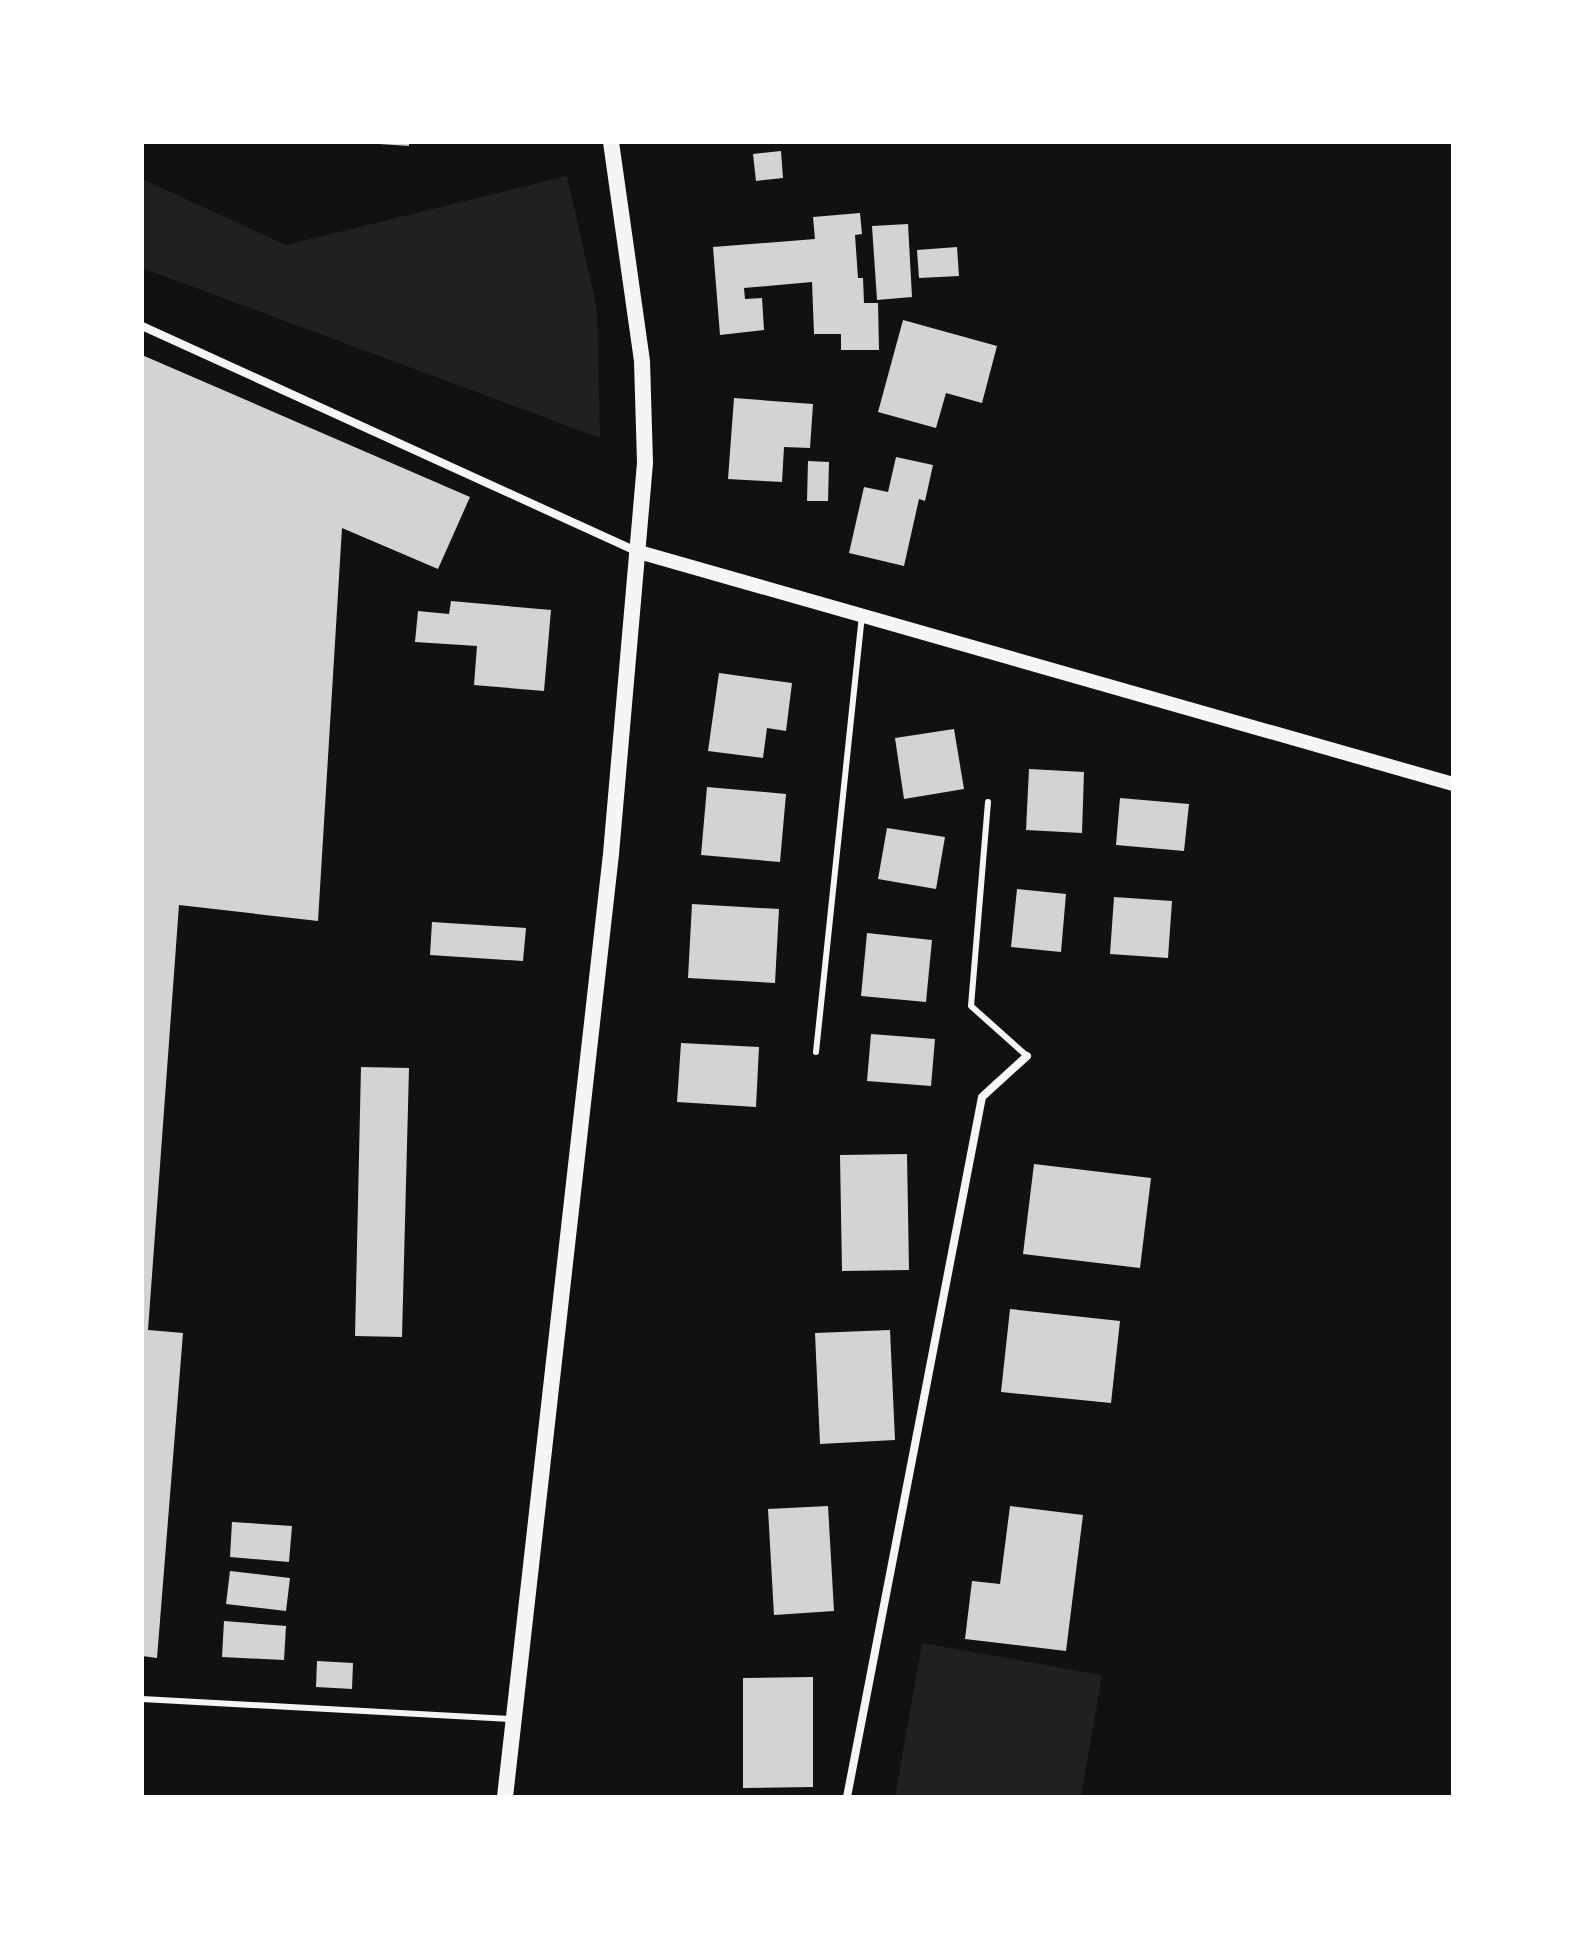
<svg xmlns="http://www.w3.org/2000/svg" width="1595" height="1939" font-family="Cabin,sans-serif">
  <rect width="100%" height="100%" fill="#111"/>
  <g fill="#202020">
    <path d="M567,176L597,309L600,438L142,268V179L286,245Z"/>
    <path d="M922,1643L1102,1675L1081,1797H895Z"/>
  </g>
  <g fill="#d3d3d3">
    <path d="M379,142H409V146L379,144Z"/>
    <path d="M781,151L783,178L756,181L753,154Z"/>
    <path d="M860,213L862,234L855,235L858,278H863L864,303H878L879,350H841V334H814L812,282L744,288L745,299L762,298L764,330L720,335L713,247L815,239L813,217Z"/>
    <path d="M908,224L912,297L877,300L872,226Z"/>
    <path d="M957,247L959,276L919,278L917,250Z"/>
    <path d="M903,320L997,346L982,403L946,393L936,428L878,412Z"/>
    <path d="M142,355L470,497L438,569L342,528L318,921L179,905L148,1330L183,1333L157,1658L142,1656Z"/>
    <path d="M734,398L813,404L810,448L784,447L782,482L728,479Z"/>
    <path d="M896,457L933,465L925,501L919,499L904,566L849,553L864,487L888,492Z"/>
    <path d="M808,461L829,462L828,501H807Z"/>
    <path d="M451,601L551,610L544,691L474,685L477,646L415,642L418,611L449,614Z"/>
    <path d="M719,673L792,683L786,731L767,728L763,758L708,751Z"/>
    <path d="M954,729L964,789L904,799L895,738Z"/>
    <path d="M1029,769L1084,772L1082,833L1026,830Z"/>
    <path d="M707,787L786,794L780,862L701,855Z"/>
    <path d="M1120,798L1189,804L1184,851L1116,845Z"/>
    <path d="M887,828L945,837L936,889L878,879Z"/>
    <path d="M1017,889L1066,894L1061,952L1011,947Z"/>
    <path d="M1114,897L1172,901L1168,958L1110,954Z"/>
    <path d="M692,904L779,909L775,983L688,978Z"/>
    <path d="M432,922L526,928L523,961L430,955Z"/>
    <path d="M867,933L932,940L926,1002L861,996Z"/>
    <path d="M871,1034L935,1039L931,1086L867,1081Z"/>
    <path d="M681,1043L759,1047L756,1107L677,1102Z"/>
    <path d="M361,1067L409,1068L402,1337L355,1336Z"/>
    <path d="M907,1154L909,1270L842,1271L840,1155Z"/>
    <path d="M1034,1164L1151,1178L1140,1268L1023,1254Z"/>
    <path d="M1010,1309L1120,1321L1111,1403L1001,1392Z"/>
    <path d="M890,1330L895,1440L820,1444L815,1333Z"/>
    <path d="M828,1506L834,1611L774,1615L768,1509Z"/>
    <path d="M1010,1506L1083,1515L1066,1651L965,1639L972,1581L1000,1584Z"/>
    <path d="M232,1522L292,1526L289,1562L230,1557Z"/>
    <path d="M230,1571L290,1578L286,1611L226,1604Z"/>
    <path d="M224,1621L286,1626L284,1660L222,1657Z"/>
    <path d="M317,1661L353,1663L352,1689L316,1687Z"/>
    <path d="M813,1677V1787L743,1788V1678Z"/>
  </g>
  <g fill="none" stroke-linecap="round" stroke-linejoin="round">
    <g stroke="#f5f5f5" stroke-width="6">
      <path d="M988,802L971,1006L1027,1056"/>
      <path d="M816,1052L862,615"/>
      <path d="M142,1699L511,1719"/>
    </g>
    <g stroke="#f5f5f5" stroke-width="8">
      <path d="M142,326L636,551"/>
      <path d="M847,1797L982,1097L1027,1056"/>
    </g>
    <path stroke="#f5f5f5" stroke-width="14" d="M639,552L1453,784"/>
    <path stroke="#f5f5f5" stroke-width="16" d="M505,1797L611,854L645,463L642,361L611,142"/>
  </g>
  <rect width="1595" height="1939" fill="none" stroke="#ffffff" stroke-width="288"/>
</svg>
